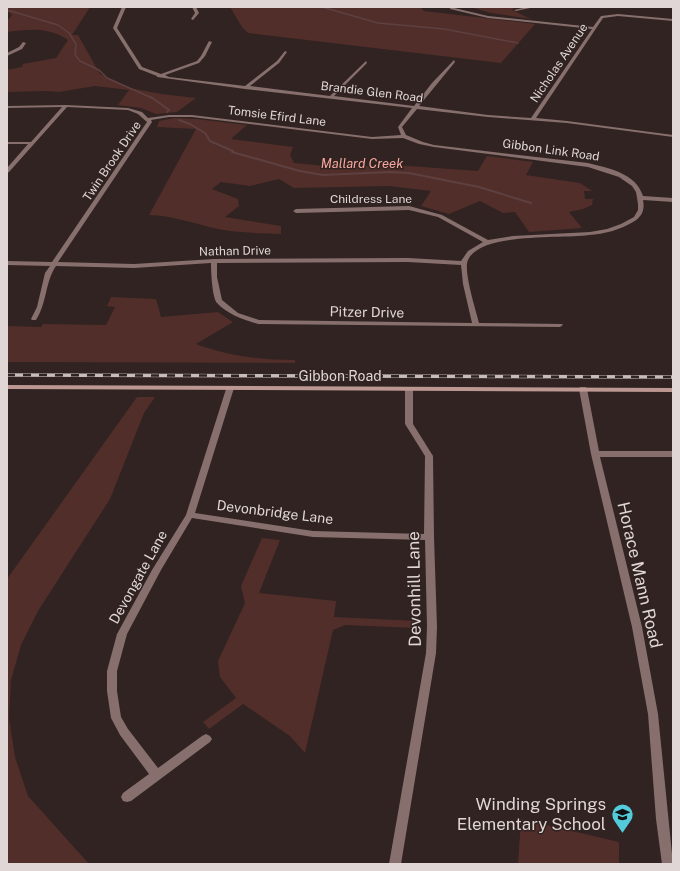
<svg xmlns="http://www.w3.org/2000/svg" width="680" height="871" font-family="'Public Sans',sans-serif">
  <rect width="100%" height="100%" fill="#302321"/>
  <g fill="#512e2a">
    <path d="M7,7H90L72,35H78L100,74L130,88L161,94L196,98L177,112L156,114L141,108L118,105L129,90L95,86L59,92L46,91L7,92V70L22,67L23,64L56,58L68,40C49,27 29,29 7,32V21L12,15L7,11Z"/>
    <path d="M230,7H420L424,11L535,24L501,63L248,33L242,27Z"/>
    <path d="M470,7H511L514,8L512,10L531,19L491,13Z"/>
    <path d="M174,118L196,119L247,125L231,139L293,147L290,155L294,163L326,166H409L478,171L487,156L533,162L526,175L580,183L592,191H584L585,199H593L592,205L583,209L569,212L582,228L529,232L515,212L503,213L480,201L449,214L421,206L431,191L389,186L294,188L279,179L250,186L221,182L212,189L238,199L239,206L225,217L281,226V234C259,233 235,233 213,228C190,222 172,216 149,215L196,129L157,127L159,121Z"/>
    <path d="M111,297L156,299L161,317L218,312L233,322L196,344C229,356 260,360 295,360V363L7,362V326L41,327L43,324L106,325L115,307L107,306Z"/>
    <path d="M137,397H155L144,413L110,499L38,611L21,645L11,680L9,718L15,757L28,796L89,864H7V579Z"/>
    <path d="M262,538L280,540L259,593L336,601L334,617L416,621V628L345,625L333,630L305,753L290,736L243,704L209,729L203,722L236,698L220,677L218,661L245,603L241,586Z"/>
    <path d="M521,819L619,842V864H518Z"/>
  </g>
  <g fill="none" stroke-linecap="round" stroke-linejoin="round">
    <g stroke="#5e4041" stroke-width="1.5">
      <path d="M322,7L378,23L444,29L518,43"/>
      <path d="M7,10L58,25L69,33L76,44L75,55L80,61L99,70L107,78L152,98"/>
    </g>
    <g stroke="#5e4041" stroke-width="2">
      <path d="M151,97L169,110L167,112"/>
      <path d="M179,120L190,124L205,133L210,141L233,151L232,152L300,171L323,175L390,172L409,173L479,187L531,203"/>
    </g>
    <g fill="#866f6c" fill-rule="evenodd">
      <path d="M122,7H126L117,28L142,67L161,74L197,61L201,56L209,41L212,42L205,56L199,63L165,75L169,77L245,86L277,61L285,51L287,52L279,63L250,86L330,96L366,61L367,63L334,96L414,106L432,83L454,60L455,62L419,106L488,115L531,118L592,29L488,18L450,9V7L488,16L593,27L601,16L618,14L673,19V21L618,16L603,18L536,118L567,121L673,135V137L567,123L488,117L417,109L402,127L406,135L423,142L434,145L588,163C608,168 636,173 643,196L673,198V202L643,200C645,210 642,217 633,222C620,230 604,234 589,235C562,239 480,232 468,260C463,271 476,310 479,323L562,324L563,325L560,327L258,324C244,320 227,314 217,303C212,297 211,271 211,263L134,268L56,266C45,282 47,303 36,320H32L31,319L37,307L45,273L50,266L7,265V261L52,262L147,122L138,114L128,110L67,107L9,172L7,173V168L28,144H7V142H31L62,107L7,108V106L66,105L128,108L142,112L148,118L169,115H192L372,137L401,135L398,127L412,108L245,89L157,77V76L139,69L113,28ZM169,117H192L372,139L403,138L419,144L434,147L588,167L619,177L632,186L636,192L638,204V210L634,217L621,224L607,229L590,232L513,236L488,240L442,215L409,206L296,209L293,211L296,213L409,210L438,217L483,242L468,251L461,261L408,258L214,259L134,264L58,262L152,122L151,120ZM408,262L461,265L463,284L472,323L259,320L238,313L222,300L217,277V263Z"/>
      <path d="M192,7H196L199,13L193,20L191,19L195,13Z"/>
      <path d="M527,7H535L516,11L514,10Z"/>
      <path d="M23,42L26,43L22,49L7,56V53L19,47Z"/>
      <path d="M227,386H233L234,388L195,513L313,531L424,534L425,456L405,424V389L409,387L413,389V424L433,456L434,537L437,627L436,653L401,864H389L426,653L427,627L425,540L313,537L192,518L161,570L127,634L117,671V691L121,717L128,729L158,768L202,736L206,734L210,736L212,739L210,742L131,801L127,802L123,801L121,797L123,793L149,774L120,735L111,718L107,691V671L117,634L152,570L186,515Z"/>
      <path d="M580,387H586L587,389L599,451H673V457H600L642,627L658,714L673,864H662L656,819L648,714L632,627L591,454L579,389Z"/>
    </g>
    <path fill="#bd9893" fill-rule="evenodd" d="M7,385L673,388V392L7,389Z"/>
    <defs>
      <path id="rail" d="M7,375L673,377"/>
    </defs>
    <use href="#rail" stroke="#c5bcbb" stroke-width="3.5"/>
    <use href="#rail" stroke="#302321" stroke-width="2.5" stroke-dasharray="8" stroke-linecap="butt"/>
  </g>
  <defs>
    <symbol id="school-pin" viewBox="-11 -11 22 30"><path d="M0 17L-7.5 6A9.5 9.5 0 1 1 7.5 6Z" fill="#53cbda" stroke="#302321"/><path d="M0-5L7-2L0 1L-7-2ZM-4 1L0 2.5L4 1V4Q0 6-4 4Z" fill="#111"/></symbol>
  </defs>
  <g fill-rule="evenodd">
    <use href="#school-pin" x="610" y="802" width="25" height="34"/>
  </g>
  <g text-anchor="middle" stroke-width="3" stroke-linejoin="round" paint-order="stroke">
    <g font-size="12" fill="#dfd6d5" stroke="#302321">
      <text transform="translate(559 63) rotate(-56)" y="4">Nicholas Avenue</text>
      <text transform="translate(372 92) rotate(7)" y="4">Brandie Glen Road</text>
      <text transform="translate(277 116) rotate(7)" y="4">Tomsie Efird Lane</text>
      <text transform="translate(551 150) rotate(8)" y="4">Gibbon Link Road</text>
      <text transform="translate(112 161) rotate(-56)" y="4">Twin Brook Drive</text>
      <text x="371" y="203">Childress Lane</text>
      <text transform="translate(235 251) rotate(-1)" y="4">Nathan Drive</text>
    </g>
    <g font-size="13" font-style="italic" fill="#f9a89f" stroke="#302321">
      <text x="362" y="168">Mallard Creek</text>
    </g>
    <g font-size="14" fill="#dfd6d5" stroke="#302321">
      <text transform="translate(367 312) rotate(1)" y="5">Pitzer Drive</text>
      <text x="340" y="381">Gibbon Road</text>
      <text transform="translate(275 512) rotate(7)" y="5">Devonbridge Lane</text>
      <text transform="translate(138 577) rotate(-61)" y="5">Devongate Lane</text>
    </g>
    <g font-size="17" fill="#dfd6d5" stroke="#302321">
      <text transform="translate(640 575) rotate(77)" y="6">Horace Mann Road</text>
      <text transform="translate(414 589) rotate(-91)" y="6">Devonhill Lane</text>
    </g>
    <g font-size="17" fill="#dfd6d5" stroke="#302321" text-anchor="end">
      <text x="606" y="810">Winding Springs<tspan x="606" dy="20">Elementary School</tspan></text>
    </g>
  </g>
  <rect width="680" height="871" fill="none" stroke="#dfd6d5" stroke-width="16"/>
</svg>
